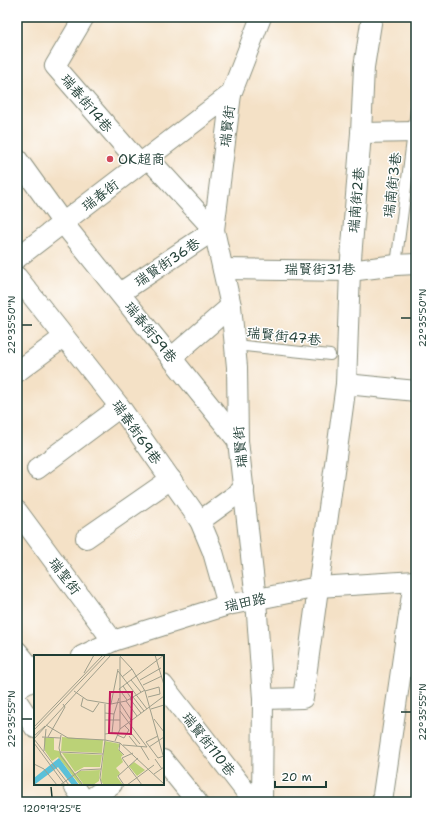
<svg xmlns="http://www.w3.org/2000/svg" width="433" height="819" font-family="'Shantell Sans','LXGW WenKai TC',sans-serif">
  <rect width="100%" height="100%" fill="#fff"/>
  <filter id="ink" filterUnits="userSpaceOnUse"><feTurbulence type="fractalNoise" baseFrequency=".025" numOctaves="2"/><feDisplacementMap in="SourceGraphic" scale="8" xChannelSelector="R" yChannelSelector="G"/><feConvolveMatrix kernelMatrix="1 2 1 2 8 2 1 2 1" color-interpolation-filters="sRGB"/></filter>
  <filter id="wash" filterUnits="userSpaceOnUse"><feTurbulence type="fractalNoise" baseFrequency=".012" numOctaves="4" result="noise"/><feDisplacementMap in="SourceGraphic" scale="16" xChannelSelector="R" yChannelSelector="G"/><feGaussianBlur stdDeviation="0.9" result="paint"/><feColorMatrix in="noise" values="0 0 0 0 0 0 0 0 0 0 0 0 0 0 0 0 0 1.4 0 .05"/><feComposite in="paint" operator="in"/></filter>
  <g filter="url(#wash)">
    <rect width="100%" height="100%" fill="#f4e1c6"/>
  </g>
  <g filter="url(#ink)">
    <g fill="none" stroke-linecap="round" stroke-linejoin="round">
      <defs>
        <g id="service">
          <path d="M396,265L416,109"/>
          <path d="M235,345L330,355"/>
        </g>
        <g id="minor">
          <path d="M84,17L55,66L140,164"/>
          <path d="M231,94L214,230L231,306L237,367L238,441L256,600L263,699L262,802"/>
          <path d="M361,133L416,132"/>
          <path d="M17,159L63,223L238,441"/>
          <path d="M17,258L231,94L261,17"/>
          <path d="M223,269L350,271L396,265L416,264"/>
          <path d="M17,277L120,407L200,521L213,552L228,605"/>
          <path d="M120,293L214,230L148,158"/>
          <path d="M171,358L231,306"/>
          <path d="M17,372L64,337"/>
          <path d="M346,384L350,271L361,133L364,67L372,17"/>
          <path d="M37,469L120,407"/>
          <path d="M17,511L113,641"/>
          <path d="M200,521L244,489"/>
          <path d="M86,538L171,479"/>
          <path d="M17,651L35,673"/>
          <path d="M82,656L113,641L228,605L318,587L416,581"/>
          <path d="M163,685L254,802"/>
          <path d="M17,689L35,679"/>
          <path d="M263,699L303,698L346,384L416,391"/>
          <path d="M17,701L35,728"/>
          <path d="M163,760L197,802"/>
          <path d="M73,784L85,802"/>
          <path d="M86,802L112,784"/>
          <path d="M382,802L414,581"/>
        </g>
      </defs>
      <use href="#service" stroke="#8a8f7d" stroke-width="12"/>
      <use href="#minor" stroke="#8a8f7d" stroke-width="22"/>
      <use href="#service" stroke="#fff" stroke-width="10"/>
      <use href="#minor" stroke="#fff" stroke-width="20"/>
    </g>
  </g>
  <path fill="none" stroke="#1f3d34" stroke-width="1.5" d="M401,318H411M22,325H32M401,712H411M22,719H32M51,787L52,797"/>
  <circle fill="#d1495b" stroke="#fff" stroke-width="1.5" cx="110" cy="159" r="4"/>
  <g text-anchor="middle" stroke-width="3" stroke-linejoin="round" paint-order="stroke">
    <g font-size="14" fill="#1f3d34" stroke="#fff">
      <text transform="translate(87 103) rotate(50)" y="5">瑞春街14巷</text>
      <text transform="translate(227 126) rotate(-83)" y="5">瑞賢街</text>
      <text transform="translate(392 185) rotate(-83)" y="5">瑞南街3巷</text>
      <text transform="translate(100 195) rotate(-37)" y="5">瑞春街</text>
      <text transform="translate(356 200) rotate(-85)" y="5">瑞南街2巷</text>
      <text transform="translate(167 262) rotate(-34)" y="5">瑞賢街36巷</text>
      <text x="320" y="274">瑞賢街31巷</text>
      <text transform="translate(151 332) rotate(51)" y="5">瑞春街59巷</text>
      <text transform="translate(284 336) rotate(6)" y="5">瑞賢街47巷</text>
      <text transform="translate(137 432) rotate(55)" y="5">瑞春街69巷</text>
      <text transform="translate(240 447) rotate(-95)" y="5">瑞賢街</text>
      <text transform="translate(65 576) rotate(53)" y="5">瑞聖街</text>
      <text transform="translate(245 602) rotate(-12)" y="5">瑞田路</text>
      <text transform="translate(209 744) rotate(52)" y="5">瑞賢街110巷</text>
    </g>
    <g font-size="14" fill="#1f3d34" stroke="#fff" text-anchor="start">
      <text x="118" y="164">OK超商</text>
    </g>
  </g>
  <g transform="translate(34 655)">
    <rect width="130" height="130" fill="#f4e1c6"/>
    <path d="M28,82L69,85L68,98L27,96ZM28,98L68,100L66,112H50L41,117ZM100,107L111,115L103,121L95,111ZM66,115L65,126L59,130H50L42,119L46,116Z" fill="#bbd277"/>
    <path d="M10,83H20V95L25,96L49,130H46L24,102L18,106L11,96ZM71,86L86,89L84,94L89,100L87,102L89,107L82,113L86,118L83,122L89,130H70L67,126Z" fill="#bbd277"/>
    <path d="M25,103L45,130H38L24,112L0,130V123Z" fill="#5ac0d8"/>
    <path fill="none" stroke="#9f9f8c" stroke-width="1" d="M85,0L98,14L111,36L130,104M121,0L130,30M84,16L113,54M50,18L60,0M88,22L98,14M97,25L107,37M106,25L127,13M109,30L128,21M89,31L97,43M40,36L53,45L77,49L92,46L111,35M111,36L125,32L126,39L114,42M99,42L110,56M49,43L47,51L59,57L65,48M96,44L107,58M93,45L85,34L130,0M92,46L103,61M86,48L97,65M77,49L84,14M117,54L130,50M86,56L113,92M71,58L80,59L85,43M120,64L130,77M71,65H86M12,70L34,83L71,85L86,88L130,129M0,72L69,0M86,74V2M0,75L72,0M97,78L106,89M71,79L78,78L80,59M27,80L25,93L27,101L49,130M83,80L90,83L95,75L90,70M0,81L11,71M95,81L103,91M124,81L112,87L124,103L130,101M8,82L26,83M14,82L31,52L29,49M0,84L77,0M0,84L35,130M81,86L86,74L130,41M0,88L31,130M86,88L85,95L90,100M89,90L113,92M107,92L115,105M115,92L130,82M10,96L12,74M26,97L69,99M99,98L88,103L108,130M121,104L128,114M0,109L10,114L23,130M120,119L130,112M26,130L47,115L67,114M68,130L66,123L71,85V49M90,130L84,121L104,103M93,130L120,110"/>
    <path fill="#c2185b" fill-opacity="0.15" stroke="#c2185b" stroke-width="2" d="M76,37H98L97,79L75,78Z"/>
    <rect width="130" height="130" fill="none" stroke="#1f3d34" stroke-width="2"/>
  </g>
  <rect width="433" height="819" fill="none" stroke="#fff" stroke-width="44"/>
  <path d="M275 781v6h51v-6" fill="none" stroke="#1f3d34" stroke-width="2"/>
  <text x="281" y="781" font-size="12" fill="#1f3d34" stroke="#ffffff" stroke-width="3" paint-order="stroke">20 m</text>
  <rect x="22" y="22" width="389" height="775" fill="none" stroke="#1f3d34" stroke-width="1.5"/>
  <g font-size="10" text-anchor="middle" fill="#1f3d34">
    <text transform="translate(422 318) rotate(-90)" y="4">22°35'50"N</text>
    <text transform="translate(11 325) rotate(-90)" y="4">22°35'50"N</text>
    <text transform="translate(422 712) rotate(-90)" y="4">22°35'55"N</text>
    <text transform="translate(11 719) rotate(-90)" y="4">22°35'55"N</text>
    <text x="52" y="812">120°19'25"E</text>
  </g>
</svg>
